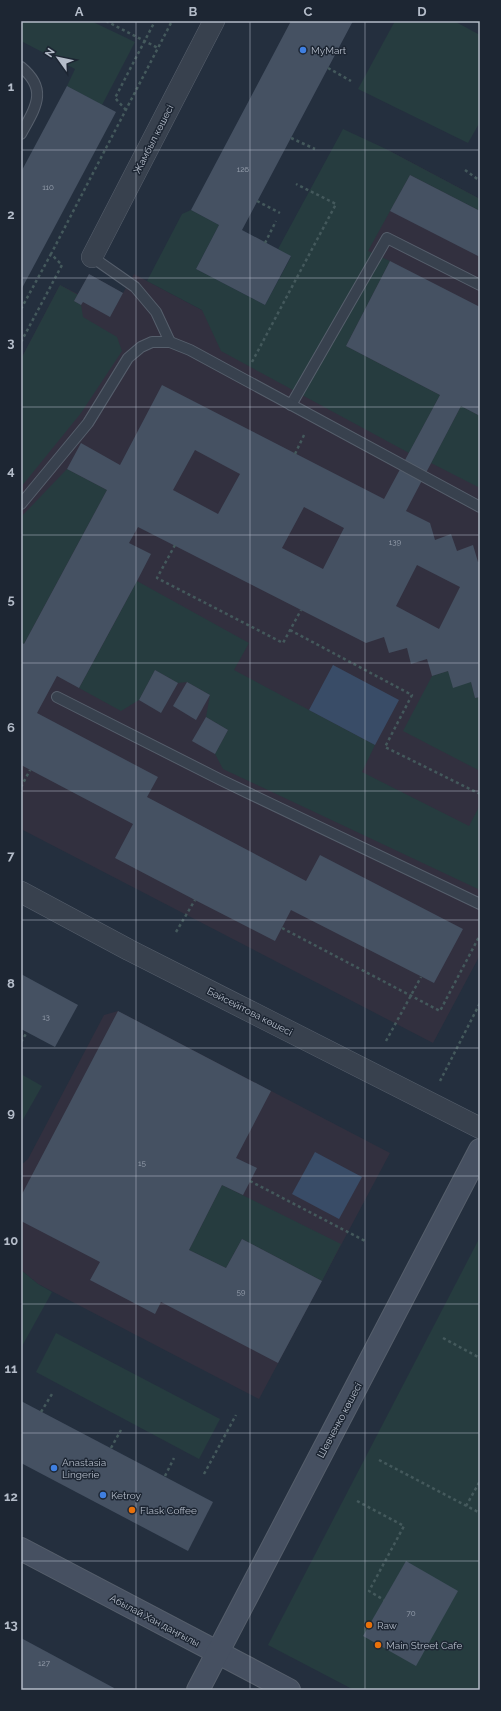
<svg xmlns="http://www.w3.org/2000/svg" width="501" height="1711" font-family="Raleway,sans-serif">
  <rect width="100%" height="100%" fill="#242f3e"/>
  <g fill="#32303f">
    <path d="M386,149L480,199V955L433,1043L21,829V359L60,285L78,294L89,274L123,293L134,274L279,351Z"/>
    <path d="M118,1011L390,1153L259,1399L38,1284L21,1270V1165L28,1159L104,1015Z"/>
  </g>
  <g fill="#263c3f">
    <path d="M21,21H91L135,42L102,105L67,86L75,69L21,41Z"/>
    <path d="M395,21H454L480,35V122L468,143L358,89Z"/>
    <path d="M343,129L386,149L480,199V211L410,175L368,251L390,261L346,346L440,395L409,453L221,351L202,310L147,281L182,214L191,210L219,225L196,269L265,305L291,257L278,249Z"/>
    <path d="M60,285L78,295L74,301L81,305L83,317L117,337L122,351L81,413L21,487V359Z"/>
    <path d="M461,406L480,416V488L431,463Z"/>
    <path d="M67,469L107,490L24,644L21,642V517Z"/>
    <path d="M137,581L249,643L234,670L375,745L362,772L469,826L480,805V890L223,769L215,754L228,730L206,717L210,695L187,682L178,683L155,670L139,700L121,711L79,688Z"/>
    <path d="M448,671L471,682L475,698L480,697V771L403,731L432,676Z"/>
    <path d="M21,1074L42,1086L21,1123Z"/>
    <path d="M222,1185L341,1244L322,1281L242,1239L226,1268L189,1250Z"/>
    <path d="M480,1237V1690H354L268,1645Z"/>
    <path d="M21,1270L38,1284L52,1292L21,1348Z"/>
    <path d="M56,1333L220,1419L199,1459L36,1372Z"/>
  </g>
  <g fill="#394c67">
    <path d="M333,665L399,700L375,745L309,710Z"/>
    <path d="M315,1152L362,1177L339,1219L292,1194Z"/>
  </g>
  <g fill="#455162" fill-rule="evenodd">
    <path d="M291,21H353L242,230L291,256L265,305L196,269L219,225L191,210Z"/>
    <path d="M67,86L116,112L21,290V172Z"/>
    <path d="M410,175L480,211V257L390,211Z"/>
    <path d="M390,261L480,307V416L461,406L406,511L430,523L435,540L451,534L457,551L473,545L478,562L480,561V697L475,698L471,682L453,688L448,671L432,676L427,659L411,664L407,648L389,653L384,637L366,643L138,527L129,543L151,554L137,581L79,688L57,676L37,713L158,777L147,797L306,881L320,855L463,929L434,983L291,910L275,941L195,900L115,858L133,824L21,765V642L24,644L107,490L67,469L81,443L120,465L162,385L384,499L440,395L346,346ZM195,450L240,474L218,514L173,490ZM304,507L344,528L323,569L282,548ZM417,565L460,587L439,629L396,606Z"/>
    <path d="M89,274L123,293L110,317L83,302L81,305L74,301Z"/>
    <path d="M155,670L178,683L161,713L139,700Z"/>
    <path d="M187,682L210,695L196,720L173,706Z"/>
    <path d="M206,717L228,730L215,754L192,741Z"/>
    <path d="M21,974L78,1005L55,1047L21,1029Z"/>
    <path d="M118,1011L271,1091L236,1158L257,1168L243,1195L222,1185L189,1250L226,1268L242,1239L322,1281L278,1363L161,1302L155,1314L90,1280L100,1262L21,1221V1196Z"/>
    <path d="M21,1401L213,1502L188,1551L21,1463Z"/>
    <path d="M406,1561L458,1591L416,1666L363,1636Z"/>
    <path d="M21,1638L114,1688L113,1690H21Z"/>
  </g>
  <g fill="none" stroke-linecap="round" stroke-linejoin="round">
    <defs>
      <g id="lane">
        <path d="M21,67C49,90 35,108 21,134"/>
        <path d="M92,257L135,287L156,312L170,342"/>
        <path d="M291,405L387,238L480,285"/>
        <path d="M21,504L88,423L128,358L141,347L152,342H170L190,350L480,507"/>
        <path d="M57,697L221,780L480,904"/>
      </g>
      <g id="street">
        <path d="M92,257L214,21"/>
        <path d="M21,892L129,950L480,1128"/>
      </g>
      <g id="secondary">
        <path d="M21,1549L289,1690"/>
        <path d="M198,1690L480,1150"/>
      </g>
    </defs>
    <use href="#lane" stroke="#565f6c" stroke-width="12"/>
    <use href="#street" stroke="#565f6c" stroke-width="22"/>
    <use href="#secondary" stroke="#565f6c" stroke-width="24"/>
    <g stroke="#44595c" stroke-width="2.5" stroke-dasharray="3 3" stroke-linecap="butt">
      <path d="M106,21L158,48"/>
      <path d="M477,21L480,23"/>
      <path d="M328,68L351,81"/>
      <path d="M126,110L115,98L155,21"/>
      <path d="M291,138L315,149"/>
      <path d="M465,170L480,181"/>
      <path d="M257,201L280,213"/>
      <path d="M265,243L276,221"/>
      <path d="M21,309L51,254"/>
      <path d="M21,342L62,265L51,254L172,21"/>
      <path d="M252,362L336,204L296,184"/>
      <path d="M295,454L305,433"/>
      <path d="M175,545L157,578L283,643L301,610"/>
      <path d="M290,630L412,695L385,747L480,794"/>
      <path d="M21,787L30,770"/>
      <path d="M282,928L440,1011L480,935"/>
      <path d="M176,932L195,900"/>
      <path d="M386,1041L421,977"/>
      <path d="M21,1042L27,1032"/>
      <path d="M440,1081L480,1003"/>
      <path d="M250,1181L367,1242"/>
      <path d="M443,1338L480,1358"/>
      <path d="M41,1412L52,1394"/>
      <path d="M111,1448L121,1430"/>
      <path d="M379,1460L480,1513"/>
      <path d="M204,1474L236,1415"/>
      <path d="M165,1476L174,1458"/>
      <path d="M357,1501L404,1526L369,1591L384,1600"/>
      <path d="M466,1506L480,1481"/>
    </g>
    <use href="#lane" stroke="#38414e" stroke-width="10"/>
    <use href="#street" stroke="#38414e" stroke-width="21"/>
    <use href="#secondary" stroke="#465061" stroke-width="22"/>
  </g>
  <path fill="none" stroke="#b4bcc9" stroke-width="1" stroke-opacity="0.55" d="M136,21V1690M250,21V1690M365,21V1690M21,150H480M21,278H480M21,407H480M21,535H480M21,663H480M21,791H480M21,920H480M21,1048H480M21,1176H480M21,1304H480M21,1433H480M21,1561H480"/>
  <g fill="#3f7fe0" stroke="#1d2633" stroke-width="1.5">
    <circle cx="303" cy="50" r="4"/>
    <circle cx="54" cy="1468" r="4"/>
    <circle cx="103" cy="1495" r="4"/>
  </g>
  <g fill="#e8710a" stroke="#1d2633" stroke-width="1.5">
    <circle cx="132" cy="1510" r="4"/>
    <circle cx="369" cy="1625" r="4"/>
    <circle cx="378" cy="1645" r="4"/>
  </g>
  <g text-anchor="middle" stroke-width="3" stroke-linejoin="round" paint-order="stroke">
    <g font-size="8" fill="#98a1af">
      <text x="243" y="172">126</text>
      <text x="48" y="190">110</text>
      <text x="395" y="545">139</text>
      <text x="46" y="1020">13</text>
      <text x="142" y="1166">15</text>
      <text x="241" y="1295">59</text>
      <text x="411" y="1616">70</text>
      <text x="44" y="1666">127</text>
    </g>
    <g font-size="10" fill="#b4bcc9" stroke="#1d2633" text-anchor="start">
      <text x="311" y="54">MyMart</text>
      <text x="62" y="1466">Anastasia<tspan x="62" dy="12">Lingerie</tspan></text>
      <text x="111" y="1499">Ketroy</text>
      <text x="140" y="1514">Flask Coffee</text>
      <text x="377" y="1629">Raw</text>
      <text x="386" y="1649">Main Street Сafe</text>
    </g>
    <g font-size="10" fill="#b4bcc9" stroke="#1d2633">
      <text transform="translate(153 139) rotate(-63)" y="4">Жамбыл көшесі</text>
      <text transform="translate(250 1011) rotate(27)" y="4">Бәйсейітова көшесі</text>
      <text transform="translate(339 1420) rotate(-62)" y="4">Шевченко көшесі</text>
      <text transform="translate(155 1620) rotate(28)" y="4">Абылай Хан даңғылы</text>
    </g>
  </g>
  <rect width="501" height="1711" fill="none" stroke="#1d2633" stroke-width="44"/>
  <g transform="translate(58 58) rotate(303)" stroke="#1d2633" stroke-width="3" paint-order="stroke">
  <path d="M0-3L7 15L0 10L-7 15Z" fill="#b4bcc9"/>
  <text y="-6" font-size="11" font-weight="bold" text-anchor="middle" fill="#b4bcc9">N</text>
  </g>
  <rect x="22" y="22" width="457" height="1667" fill="none" stroke="#b4bcc9" stroke-width="1.5"/>
  <g font-size="13" text-anchor="middle" font-weight="bold" fill="#b4bcc9">
    <text x="79" y="16">A</text>
    <text x="193" y="16">B</text>
    <text x="308" y="16">C</text>
    <text x="422" y="16">D</text>
    <text x="11" y="91">1</text>
    <text x="11" y="219">2</text>
    <text x="11" y="347">3</text>
    <text x="11" y="475">4</text>
    <text x="11" y="604">5</text>
    <text x="11" y="732">6</text>
    <text x="11" y="860">7</text>
    <text x="11" y="988">8</text>
    <text x="11" y="1117">9</text>
    <text x="11" y="1245">10</text>
    <text x="11" y="1373">11</text>
    <text x="11" y="1501">12</text>
    <text x="11" y="1629">13</text>
  </g>
</svg>
